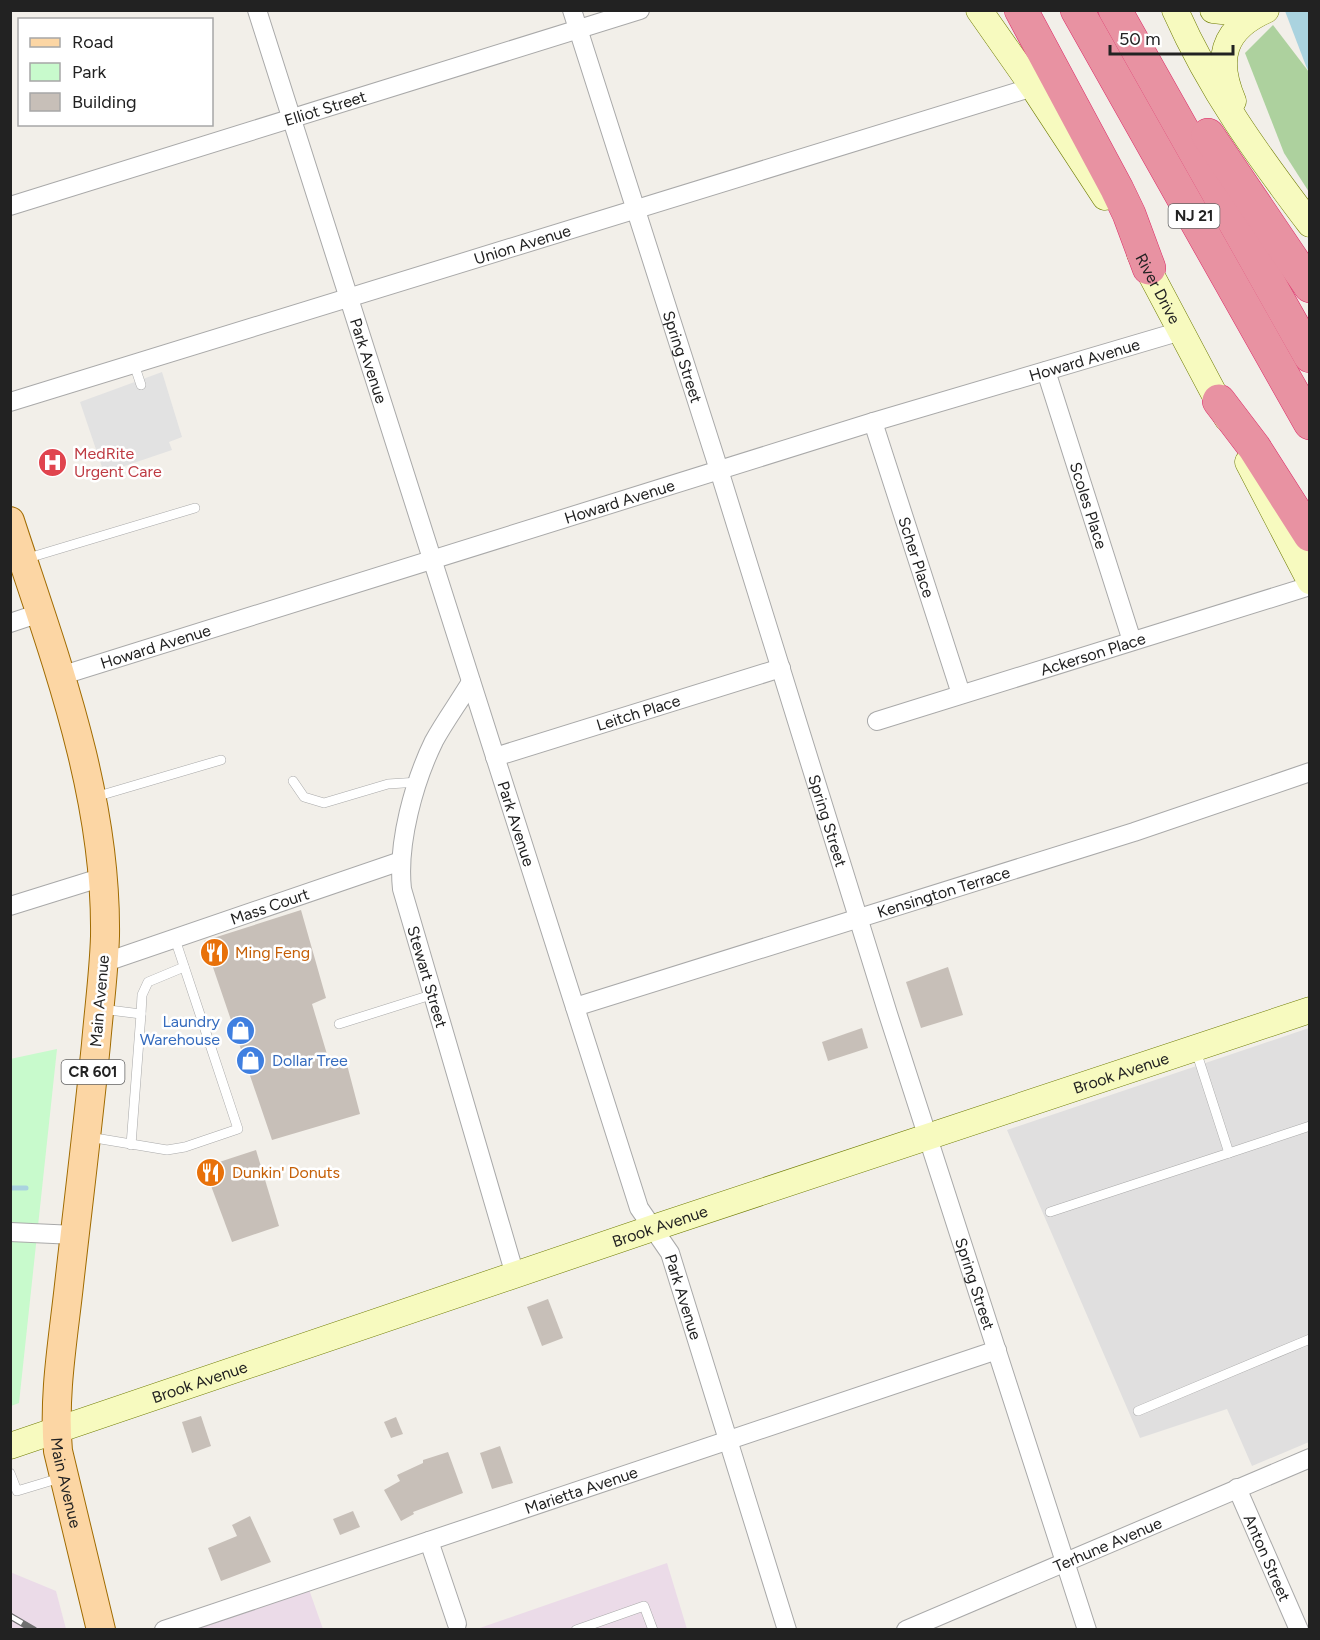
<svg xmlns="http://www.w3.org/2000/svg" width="1320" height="1640" font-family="Figtree,sans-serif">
  <rect width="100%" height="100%" fill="#f2efe9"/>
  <path fill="#e0dfdf" d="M1309,1028V1442L1252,1466L1227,1409L1140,1438L1007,1130Z"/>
  <g fill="#ebdbe8">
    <path d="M667,1563L687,1629L474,1630Z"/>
    <path d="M10,1572L56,1591L66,1629H11Z"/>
    <path d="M306,1581L323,1629L156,1630Z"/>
  </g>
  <path fill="#add19e" d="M1273,25L1309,72V192L1284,153L1245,53Z"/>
  <path fill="#c8facc" d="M57,1049L19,1403L11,1406L10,1059Z"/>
  <path fill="#e2e2e2" d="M162,372L182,437L169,442L172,450L104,473L80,402Z"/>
  <path fill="#aad3df" d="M1285,11H1309V72L1306,66Z"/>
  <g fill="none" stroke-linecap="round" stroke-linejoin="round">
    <path stroke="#aad3df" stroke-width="5" d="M10,1188H26"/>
  </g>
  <g fill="#c7bfb8">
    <path d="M301,910L326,998L312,1004L329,1061L345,1057L360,1114L272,1140L204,941Z"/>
    <path d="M948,967L963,1015L921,1028L906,982Z"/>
    <path d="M862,1028L868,1048L828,1061L822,1042Z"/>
    <path d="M256,1150L279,1226L232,1242L204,1167Z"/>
    <path d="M548,1299L563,1338L542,1346L527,1307Z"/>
    <path d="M201,1416L211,1446L192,1453L182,1422Z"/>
    <path d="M396,1417L403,1434L391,1438L384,1422Z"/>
    <path d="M500,1446L513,1483L492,1489L480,1453Z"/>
    <path d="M448,1452L463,1493L413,1512L414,1514L401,1521L384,1490L400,1481L397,1475L423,1463V1460Z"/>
    <path d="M353,1511L360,1527L340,1535L333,1519Z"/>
    <path d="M250,1516L271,1562L221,1581L208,1548L237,1536L232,1525Z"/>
  </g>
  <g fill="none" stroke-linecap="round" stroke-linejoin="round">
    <defs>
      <g id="service">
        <path d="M134,364L141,385"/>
        <path d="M25,559L195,508"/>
        <path d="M293,781L304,797L324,803L388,784L419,782"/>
        <path d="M95,797L221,760"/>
        <path d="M101,1009L141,1014L131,1145"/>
        <path d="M141,1014L142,995L148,982L184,967"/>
        <path d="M339,1024L434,994"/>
        <path d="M89,1137L167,1150L185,1147L238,1129L175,939"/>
        <path d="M1229,1153L1310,1126"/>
        <path d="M1050,1212L1229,1153L1196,1051"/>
        <path d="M1138,1411L1310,1339"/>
        <path d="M10,1473L17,1491L60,1478"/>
        <path d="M576,1630L644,1606L653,1630"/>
      </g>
      <g id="minor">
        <path id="s1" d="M257,10L639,1208L670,1253L787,1630"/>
        <path id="s2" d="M572,10L719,470L888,1014L1087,1630"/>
        <path id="s3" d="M10,206L640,10"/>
        <path id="s4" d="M1046,371L1132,641"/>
        <path id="s5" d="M10,402L1033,87"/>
        <path id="s6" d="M873,422L961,694"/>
        <path d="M10,623L40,613"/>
        <path id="s7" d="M60,676L873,422L1181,331"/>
        <path id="s8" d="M471,682C459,702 445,721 434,741C414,782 397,843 402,889L515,1275"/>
        <path id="s9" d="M877,721L1310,586"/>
        <path id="s10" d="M495,757L781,668"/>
        <path d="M10,906L103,877"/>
        <path id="s11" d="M103,963L401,861"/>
        <path id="s12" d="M575,1007L1134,832L1310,772"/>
        <path d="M10,1232L75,1235"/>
        <path id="s13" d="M1237,1488L1299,1630"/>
        <path d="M429,1541L457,1624"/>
        <path id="s14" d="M164,1630L997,1350"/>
        <path id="s15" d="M906,1630L1310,1458"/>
      </g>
      <g id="secondary">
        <path d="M979,10L1033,87L1105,197"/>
        <path d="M1175,10C1211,91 1257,154 1310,224"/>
        <path d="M1213,10L1240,13L1258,10"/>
        <path d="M1233,101C1215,59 1223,29 1266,10"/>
        <path id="s16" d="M1140,254L1227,418"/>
        <path d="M1248,462L1310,581"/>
        <path id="s17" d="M10,1446L653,1228L1310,1010"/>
      </g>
      <g id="primary">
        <path id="s18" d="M10,521C54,656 107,792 105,936C104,972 99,1008 96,1044C88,1125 78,1205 69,1285C63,1340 53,1396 58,1451L101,1630"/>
      </g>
      <g id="motorway">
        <path d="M1021,10L1117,189L1129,214L1149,268"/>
        <path d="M1077,10L1310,423"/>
        <path d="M1115,10L1310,356"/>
        <path d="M1208,135L1310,286"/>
        <path d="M1219,401L1254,447L1310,535"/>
      </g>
    </defs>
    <use href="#service" stroke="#a9a9a9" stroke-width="10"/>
    <use href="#minor" stroke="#a9a9a9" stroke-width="20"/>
    <use href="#secondary" stroke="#707d05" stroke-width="27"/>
    <use href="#primary" stroke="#a06b00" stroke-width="30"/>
    <use href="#motorway" stroke="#dc2a67" stroke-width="34"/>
    <use href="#service" stroke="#fff" stroke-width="9"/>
    <use href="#minor" stroke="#fff" stroke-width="18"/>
    <use href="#secondary" stroke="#f7fabf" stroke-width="26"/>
    <use href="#primary" stroke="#fcd6a4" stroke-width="28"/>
    <use href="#motorway" stroke="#e892a2" stroke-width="33"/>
    <defs>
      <path id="rail" d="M10,1616L34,1630"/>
    </defs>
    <use href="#rail" stroke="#707070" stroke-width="7"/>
    <use href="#rail" stroke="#fff" stroke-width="4.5" stroke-dasharray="14" stroke-linecap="butt"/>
  </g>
  <defs>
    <symbol id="hospital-disc" viewBox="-11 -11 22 22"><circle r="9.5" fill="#e0444e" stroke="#fff"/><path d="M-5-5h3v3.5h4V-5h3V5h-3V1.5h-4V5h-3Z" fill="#fff"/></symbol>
    <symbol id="restaurant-disc" viewBox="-11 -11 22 22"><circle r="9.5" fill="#e8710a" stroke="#fff"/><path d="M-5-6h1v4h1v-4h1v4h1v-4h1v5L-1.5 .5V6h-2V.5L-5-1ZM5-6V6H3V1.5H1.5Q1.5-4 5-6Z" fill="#fff"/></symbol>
    <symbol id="shop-disc" viewBox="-11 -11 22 22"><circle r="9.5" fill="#3f7fe0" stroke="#fff"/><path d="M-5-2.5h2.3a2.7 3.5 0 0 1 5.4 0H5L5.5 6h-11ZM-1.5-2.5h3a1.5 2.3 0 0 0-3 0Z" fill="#fff"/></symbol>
  </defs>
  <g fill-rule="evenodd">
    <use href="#hospital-disc" x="36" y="446" width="33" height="33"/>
    <use href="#restaurant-disc" x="198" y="936" width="33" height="33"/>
    <use href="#shop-disc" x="224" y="1014" width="33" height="33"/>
    <use href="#shop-disc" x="234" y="1044" width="33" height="33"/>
    <use href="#restaurant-disc" x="194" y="1156" width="33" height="33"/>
  </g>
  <g text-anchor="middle" stroke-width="5" stroke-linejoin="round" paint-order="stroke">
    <g fill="#fff" stroke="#646464" stroke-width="1.5">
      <rect x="1168.5" y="204" width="51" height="24" rx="4.5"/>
      <rect x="61.5" y="1060" width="63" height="24" rx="4.5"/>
    </g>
    <g font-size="15" font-weight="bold" fill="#222">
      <text x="1194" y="221">NJ 21</text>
      <text x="93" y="1077">CR 601</text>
    </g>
    <g font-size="16" fill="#222" stroke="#fff">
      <text dy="6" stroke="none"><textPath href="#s3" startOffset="330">Elliot Street</textPath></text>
      <text dy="6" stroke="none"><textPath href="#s5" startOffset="536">Union Avenue</textPath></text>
      <text dy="6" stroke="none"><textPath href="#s16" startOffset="39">River Drive</textPath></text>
      <text dy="6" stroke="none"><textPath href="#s2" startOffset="364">Spring Street</textPath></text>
      <text dy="6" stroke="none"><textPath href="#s7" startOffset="1072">Howard Avenue</textPath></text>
      <text dy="6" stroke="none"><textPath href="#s1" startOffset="368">Park Avenue</textPath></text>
      <text dy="6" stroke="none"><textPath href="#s7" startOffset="586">Howard Avenue</textPath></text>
      <text dy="6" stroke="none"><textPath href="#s4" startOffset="141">Scoles Place</textPath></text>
      <text dy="6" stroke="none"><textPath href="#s6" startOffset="142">Scher Place</textPath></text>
      <text dy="6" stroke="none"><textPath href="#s7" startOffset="100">Howard Avenue</textPath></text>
      <text dy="6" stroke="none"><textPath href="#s9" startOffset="226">Ackerson Place</textPath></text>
      <text dy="6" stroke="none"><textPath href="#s10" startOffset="150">Leitch Place</textPath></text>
      <text dy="6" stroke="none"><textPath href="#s2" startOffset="850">Spring Street</textPath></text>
      <text dy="6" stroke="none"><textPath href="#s1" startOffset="854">Park Avenue</textPath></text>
      <text dy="6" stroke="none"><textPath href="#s12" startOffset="386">Kensington Terrace</textPath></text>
      <text dy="6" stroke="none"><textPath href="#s11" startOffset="176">Mass Court</textPath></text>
      <text dy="6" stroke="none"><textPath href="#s8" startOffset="314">Stewart Street</textPath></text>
      <text transform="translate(99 1001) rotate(-85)" y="6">Main Avenue</text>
      <text dy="6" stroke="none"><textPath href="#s17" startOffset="1172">Brook Avenue</textPath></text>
      <text dy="6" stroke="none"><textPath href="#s17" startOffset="686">Brook Avenue</textPath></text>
      <text dy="6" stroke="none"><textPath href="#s2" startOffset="1336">Spring Street</textPath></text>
      <text dy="6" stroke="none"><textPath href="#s1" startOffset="1358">Park Avenue</textPath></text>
      <text dy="6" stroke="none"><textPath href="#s17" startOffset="200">Brook Avenue</textPath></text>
      <text dy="6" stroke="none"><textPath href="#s18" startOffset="978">Main Avenue</textPath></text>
      <text dy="6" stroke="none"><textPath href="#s14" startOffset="440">Marietta Avenue</textPath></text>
      <text dy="6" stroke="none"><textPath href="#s15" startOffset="219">Terhune Avenue</textPath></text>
      <text dy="6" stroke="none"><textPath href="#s13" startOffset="76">Anton Street</textPath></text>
    </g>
    <g font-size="16" fill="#be3a42" stroke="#fff" text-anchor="start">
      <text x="74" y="459">MedRite<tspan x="74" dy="18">Urgent Care</tspan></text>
    </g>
    <g font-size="16" fill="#c56008" stroke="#fff" text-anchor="start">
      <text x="235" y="958">Ming Feng</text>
      <text x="232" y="1178">Dunkin' Donuts</text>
    </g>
    <g font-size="16" fill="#366cbe" stroke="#fff" text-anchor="end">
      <text x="220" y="1027">Laundry<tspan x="220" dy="18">Warehouse</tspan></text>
      <text x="272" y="1066" text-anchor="start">Dollar Tree</text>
    </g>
  </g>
  <rect width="1320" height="1640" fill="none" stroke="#222222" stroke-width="24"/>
  <rect x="18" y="18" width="195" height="108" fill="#ffffff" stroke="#a7a7a7" stroke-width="1.5"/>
  <rect x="30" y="38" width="30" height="9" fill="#fcd6a4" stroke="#a7a7a7" stroke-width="1.5"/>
  <text x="72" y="48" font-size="18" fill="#222222">Road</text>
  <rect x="30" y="63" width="30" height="18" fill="#c8facc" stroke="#a7a7a7" stroke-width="1.5"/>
  <text x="72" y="78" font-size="18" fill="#222222">Park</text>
  <rect x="30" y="93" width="30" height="18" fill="#c7bfb8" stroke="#a7a7a7" stroke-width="1.5"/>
  <text x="72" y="108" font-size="18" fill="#222222">Building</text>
  <path d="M1110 45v9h123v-9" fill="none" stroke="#222222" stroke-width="3"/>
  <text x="1119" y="45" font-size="18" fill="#222222" stroke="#ffffff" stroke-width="4.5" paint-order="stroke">50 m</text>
</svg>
